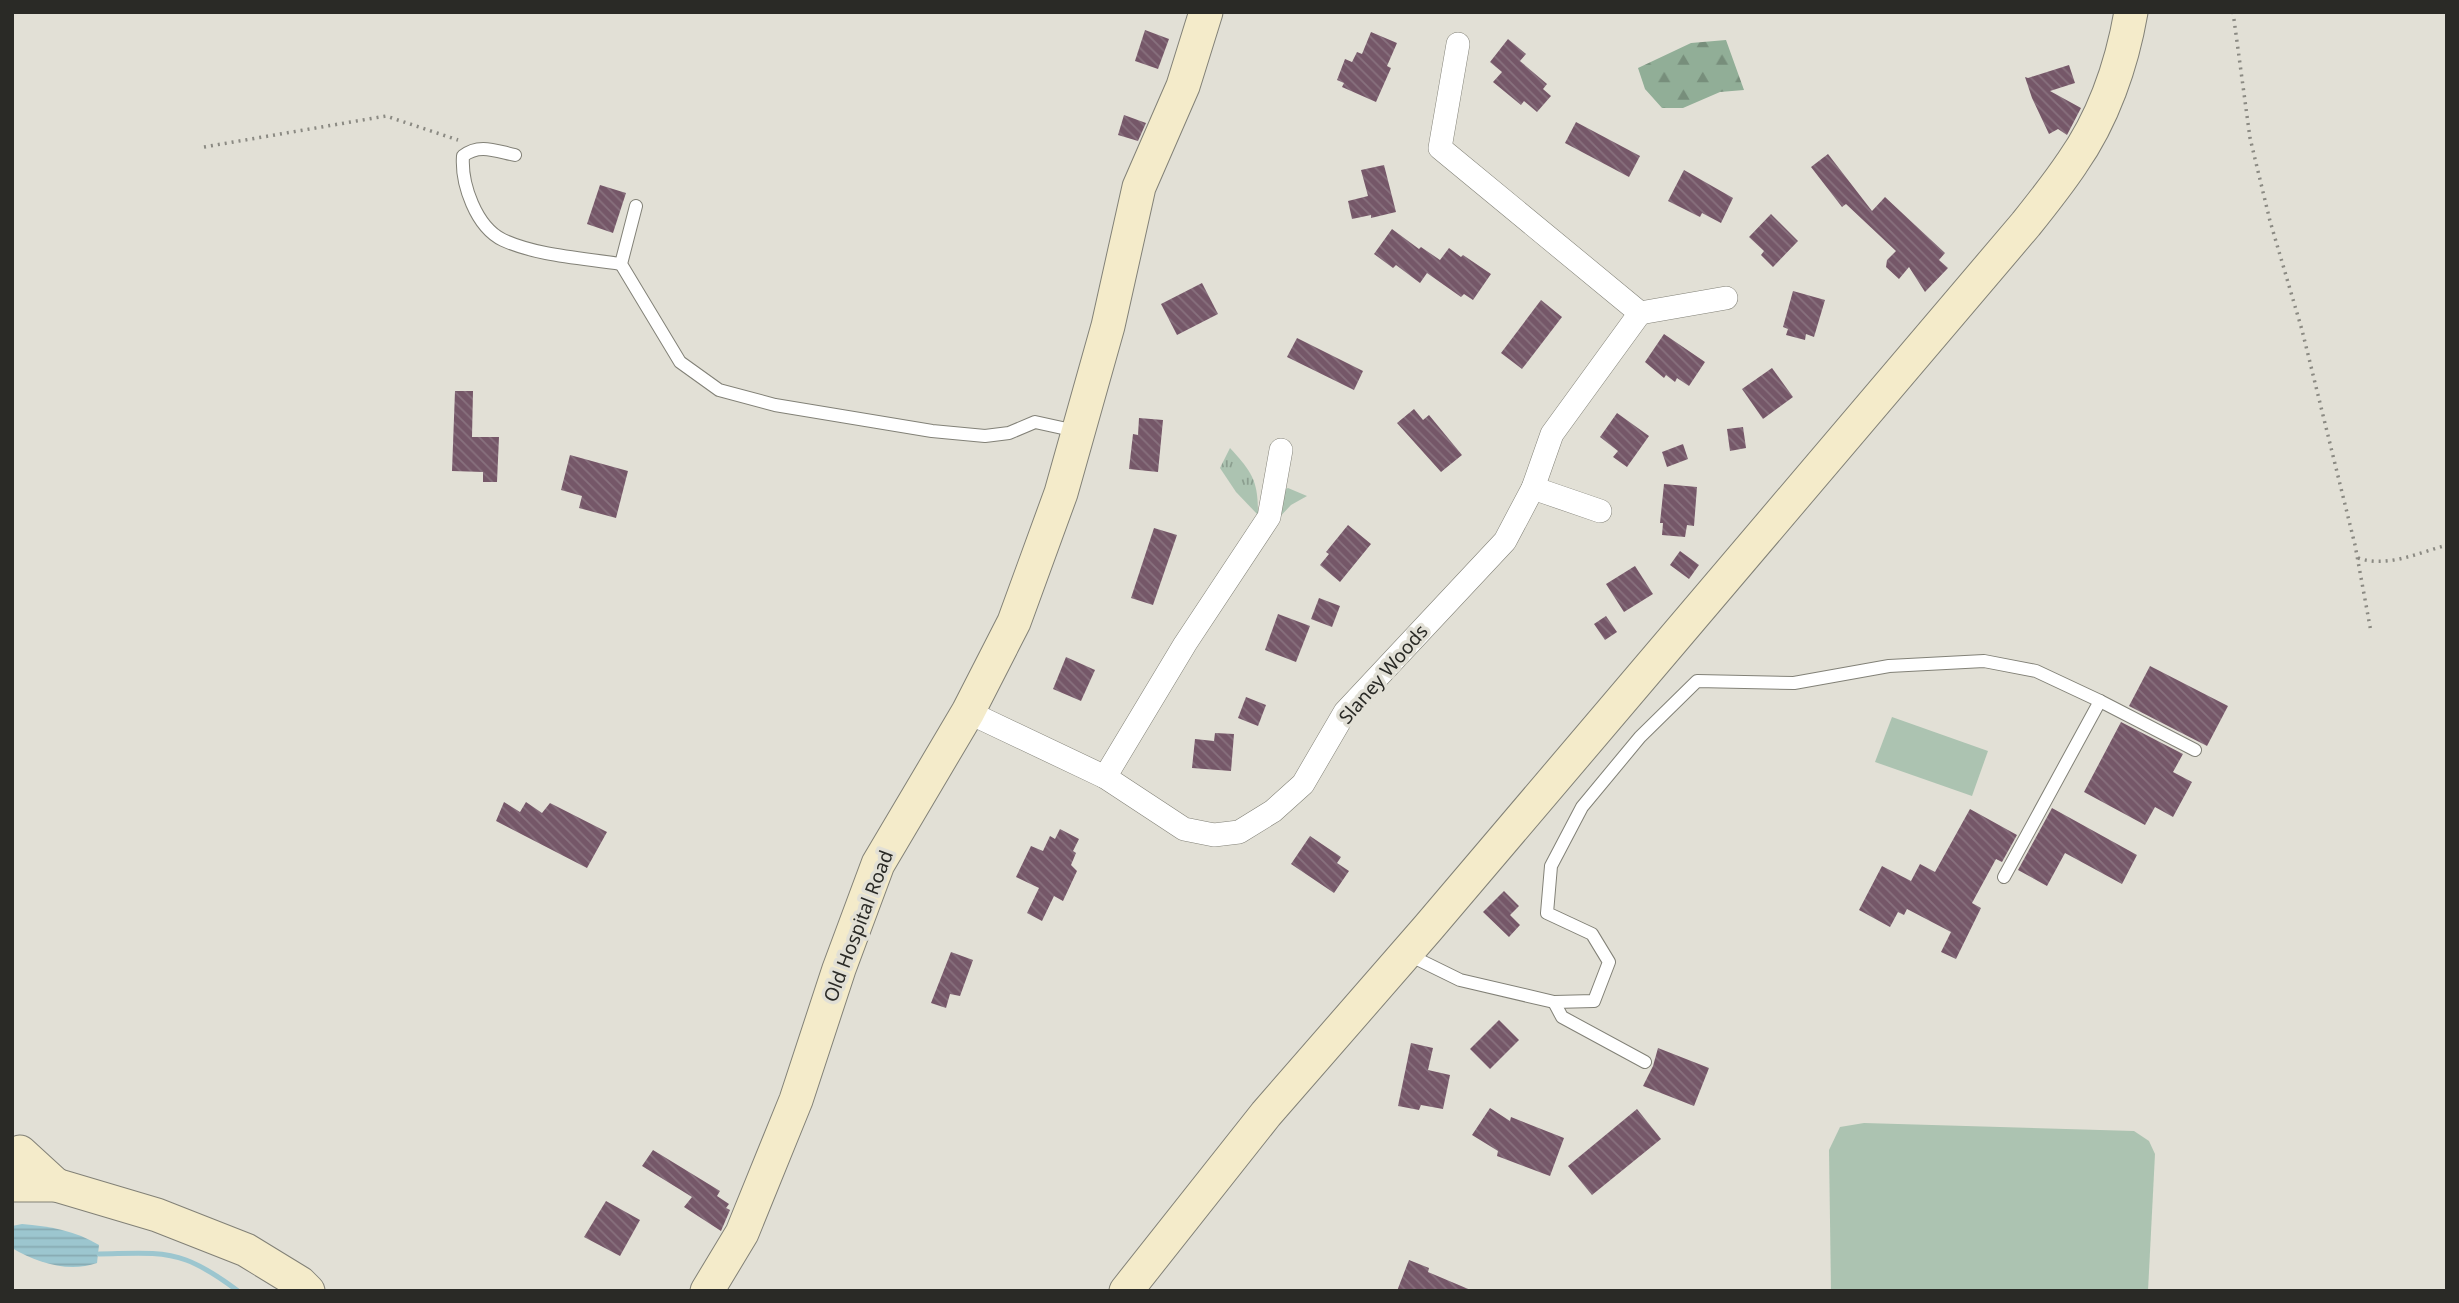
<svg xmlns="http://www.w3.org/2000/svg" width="2459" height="1303" font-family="'Noto Sans',sans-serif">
  <defs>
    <pattern id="grass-tufts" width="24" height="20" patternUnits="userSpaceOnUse" patternTransform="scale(1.75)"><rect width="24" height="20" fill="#acc3b1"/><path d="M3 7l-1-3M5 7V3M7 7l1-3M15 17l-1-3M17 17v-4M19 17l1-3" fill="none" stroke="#8c9f90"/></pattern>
    <pattern id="forest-firs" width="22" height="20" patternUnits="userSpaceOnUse" patternTransform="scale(1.75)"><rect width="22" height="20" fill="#91ae97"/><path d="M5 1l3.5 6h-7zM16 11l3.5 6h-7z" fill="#778e7b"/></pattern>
    <pattern id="water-rules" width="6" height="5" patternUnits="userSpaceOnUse" patternTransform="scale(1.75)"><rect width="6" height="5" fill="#9cc6cf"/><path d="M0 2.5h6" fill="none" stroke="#87aab2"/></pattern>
    <pattern id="building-back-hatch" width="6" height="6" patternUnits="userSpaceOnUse" patternTransform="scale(1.75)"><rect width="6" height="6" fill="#755768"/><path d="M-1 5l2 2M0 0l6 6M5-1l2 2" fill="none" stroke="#88717e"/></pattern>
  </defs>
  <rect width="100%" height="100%" fill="#e2e0d6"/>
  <g fill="url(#grass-tufts)">
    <path d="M1230,448C1253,473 1258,481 1258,515L1236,492L1220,468Z"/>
    <path d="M1288,488L1307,496L1291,505L1275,522L1281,491Z"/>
  </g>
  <path fill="url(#forest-firs)" d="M1726,40L1744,90L1720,92L1683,108H1662L1645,89L1638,68L1691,43Z"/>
  <g fill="#acc3b1">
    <path d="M1892,717L1988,751L1972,796L1875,762Z"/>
    <path d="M1864,1123L2134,1131L2149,1141L2155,1154L2148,1291H1831L1829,1150L1840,1127Z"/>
  </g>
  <path fill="url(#water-rules)" d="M22,1224C49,1226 76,1231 99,1245L97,1263C69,1273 37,1263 12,1248V1226Z"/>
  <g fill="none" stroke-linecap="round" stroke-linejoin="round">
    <path stroke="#9cc6cf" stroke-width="5" d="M99,1254C127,1254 159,1250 186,1260C205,1267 222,1279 238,1291"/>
  </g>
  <g fill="url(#building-back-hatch)">
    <path d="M1145,30L1169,39L1158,69L1135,61Z"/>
    <path d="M1371,32L1397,43L1387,66L1391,68L1376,102L1342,87L1344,83L1337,80L1345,59L1352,62L1357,52L1362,54Z"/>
    <path d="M1508,39L1526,54L1520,61L1547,84L1543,89L1551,96L1537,112L1524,101L1521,105L1493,82L1502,72L1490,62Z"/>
    <path d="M2069,65L2075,83L2050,91L2081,108L2067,135L2058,129L2049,134L2032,98L2025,77L2028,78Z"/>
    <path d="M1124,115L1146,123L1138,141L1118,135Z"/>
    <path d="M1576,122L1640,156L1629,177L1565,143Z"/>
    <path d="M1828,154L1872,211L1885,197L1945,253L1939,260L1948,268L1925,292L1909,267L1899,279L1886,267L1887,260L1896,251L1846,204L1842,207L1811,167Z"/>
    <path d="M1384,165L1396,212L1371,218V215L1352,219L1348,201L1368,196L1361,170Z"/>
    <path d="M1684,170L1733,198L1721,223L1702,213L1700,217L1668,201Z"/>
    <path d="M600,185L626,193L613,233L587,224Z"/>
    <path d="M1771,214L1798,241L1773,267L1761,255L1764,251L1749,237Z"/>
    <path d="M1392,229L1419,249L1421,247L1440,260L1449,248L1461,257L1463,255L1491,274L1473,300L1464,294L1461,297L1427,273L1420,283L1396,265L1393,268L1374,254Z"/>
    <path d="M1202,283L1218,314L1177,335L1161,304Z"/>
    <path d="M1793,291L1825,300L1814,337L1806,334L1805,340L1786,335L1788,329L1783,327Z"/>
    <path d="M1541,300L1562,317L1522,369L1501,353Z"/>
    <path d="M1664,334L1705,362L1689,386L1677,378L1675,382L1666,375L1664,378L1645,362Z"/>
    <path d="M1297,338L1363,371L1354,390L1287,357Z"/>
    <path d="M1772,368L1793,397L1763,419L1742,389Z"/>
    <path d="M455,391H473L472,437H499L497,482H483V472L452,471Z"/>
    <path d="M1414,409L1423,420L1429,415L1462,455L1441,472L1397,423Z"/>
    <path d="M1617,413L1649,436L1627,467L1613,457L1618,451L1600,437Z"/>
    <path d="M1139,418L1163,420L1158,472L1129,469L1133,434L1138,435Z"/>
    <path d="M1743,427L1746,448L1730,451L1727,429Z"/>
    <path d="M1683,444L1688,459L1667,467L1662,452Z"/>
    <path d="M570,455L628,471L616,518L579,508L582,496L561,490Z"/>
    <path d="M1664,484L1697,487L1694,526L1687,525L1685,537L1662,535L1663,523H1660Z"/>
    <path d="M1348,525L1371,544L1340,582L1320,565L1329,554L1326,552Z"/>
    <path d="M1154,528L1177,535L1153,605L1131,598Z"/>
    <path d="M1680,551L1699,565L1689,579L1670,565Z"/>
    <path d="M1635,566L1653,594L1624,612L1606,584Z"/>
    <path d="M1319,598L1340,606L1332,627L1311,619Z"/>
    <path d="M1278,614L1310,626L1296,662L1265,650Z"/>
    <path d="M1606,616L1617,632L1605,640L1594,624Z"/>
    <path d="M1066,657L1095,670L1081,701L1053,689Z"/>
    <path d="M2150,666L2228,706L2207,746L2129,706Z"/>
    <path d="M1246,697L1266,705L1258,726L1238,718Z"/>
    <path d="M2121,722L2183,754L2173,772L2192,782L2173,817L2155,807L2145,825L2084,792Z"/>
    <path d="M1215,733L1234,734L1231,771L1192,768L1195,739L1214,741Z"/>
    <path d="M504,802L520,812L526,802L542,813L550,803L607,832L587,868L496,821Z"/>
    <path d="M2052,808L2137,855L2122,884L2065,853L2047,886L2018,870Z"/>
    <path d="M1970,809L2017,835L2002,862L1996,859L1972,903L1981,908L1956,959L1941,952L1951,932L1907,909L1904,915L1898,912L1890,927L1859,910L1882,866L1911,881L1920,864L1935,872Z"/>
    <path d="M1060,829L1079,839L1073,851L1076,853L1071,865L1077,871L1063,901L1054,896L1042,921L1027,913L1039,888L1016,877L1031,846L1043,851L1050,836L1055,839Z"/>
    <path d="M1310,836L1341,857L1337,863L1349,871L1334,893L1291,864Z"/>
    <path d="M1504,891L1519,906L1510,915L1520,925L1509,937L1483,912Z"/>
    <path d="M951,952L973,960L960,996L950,994L946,1008L931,1003Z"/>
    <path d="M1499,1020L1519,1040L1490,1069L1470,1049Z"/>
    <path d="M1411,1043L1433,1048L1428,1070L1450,1075L1443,1109L1421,1105L1419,1110L1398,1106Z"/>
    <path d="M1658,1048L1709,1068L1694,1106L1643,1086L1653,1066Z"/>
    <path d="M1490,1108L1510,1121L1511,1117L1564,1138L1550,1176L1497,1156L1498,1151L1472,1135Z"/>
    <path d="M1637,1109L1661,1139L1592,1195L1568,1166Z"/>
    <path d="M653,1150L720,1191L717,1196L729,1204L726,1208L730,1210L721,1231L684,1207L692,1197L642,1166Z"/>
    <path d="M606,1201L640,1220L620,1256L584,1237Z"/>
    <path d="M1409,1260L1429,1268L1428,1272L1473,1291H1397Z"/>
  </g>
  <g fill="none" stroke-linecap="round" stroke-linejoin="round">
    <defs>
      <g id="lane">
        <path d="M515,155C496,151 479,143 463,156C461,184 476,227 503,240C538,256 583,258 621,264"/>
        <path d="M636,206L621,264L680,362L719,390L775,405L932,431L985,436L1009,433L1035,422L1076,431"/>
        <path d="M2004,877L2100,701"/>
        <path d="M1407,954L1460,980L1554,1002L1594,1001L1609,962L1592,934L1547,913L1551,866L1582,807L1640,737L1697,681L1794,683L1889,666L1984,661L2036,671L2100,701L2195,750"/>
        <path d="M1554,1002L1562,1017L1645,1062"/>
      </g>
      <g id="street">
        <path d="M1640,313L1726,298"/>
        <path d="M1533,488L1600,511"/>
        <path d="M968,712L1105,777L1184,829L1214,835L1239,832L1273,811L1303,784L1345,712L1505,541L1533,488L1552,434L1640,313L1440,148L1458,44"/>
        <path d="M1105,777L1185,644L1269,517L1281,450"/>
      </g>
      <g id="secondary">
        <path d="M20,1152L56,1185"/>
        <path d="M12,1185H56L157,1215L246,1250L300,1283L308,1291"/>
        <path d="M707,1291L742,1233L796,1100L839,969L878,864L968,712L1014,622L1061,493L1108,326L1139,187L1183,86L1206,12"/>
        <path d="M1126,1291L1266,1114L1428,928L2026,224C2042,204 2058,184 2072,163C2103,119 2122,64 2131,12"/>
      </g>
    </defs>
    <use href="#lane" stroke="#828177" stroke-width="14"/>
    <use href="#street" stroke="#828177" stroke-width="24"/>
    <use href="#secondary" stroke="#828177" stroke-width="35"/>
    <g stroke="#8b8a83" stroke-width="3.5" stroke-dasharray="2 5" stroke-linecap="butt">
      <path d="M2233,12L2250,138L2270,221L2302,330L2355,545L2371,632"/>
      <path d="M204,147L386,116L458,140"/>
      <path d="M2358,558C2387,568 2418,553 2447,545"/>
    </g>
    <use href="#lane" stroke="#fff" stroke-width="12"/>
    <use href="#street" stroke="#fff" stroke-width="23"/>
    <use href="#secondary" stroke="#f4ebca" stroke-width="33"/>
  </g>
  <g text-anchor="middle" stroke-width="7" stroke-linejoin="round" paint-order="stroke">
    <g font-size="19" fill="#2a2a26" stroke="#e2e0d6">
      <text transform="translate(1383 674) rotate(-49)" y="7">Slaney Woods</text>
      <text transform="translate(858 926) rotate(-69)" y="7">Old Hospital Road</text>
    </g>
  </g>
  <rect width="2459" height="1303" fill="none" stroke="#2a2a26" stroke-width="28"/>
</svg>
